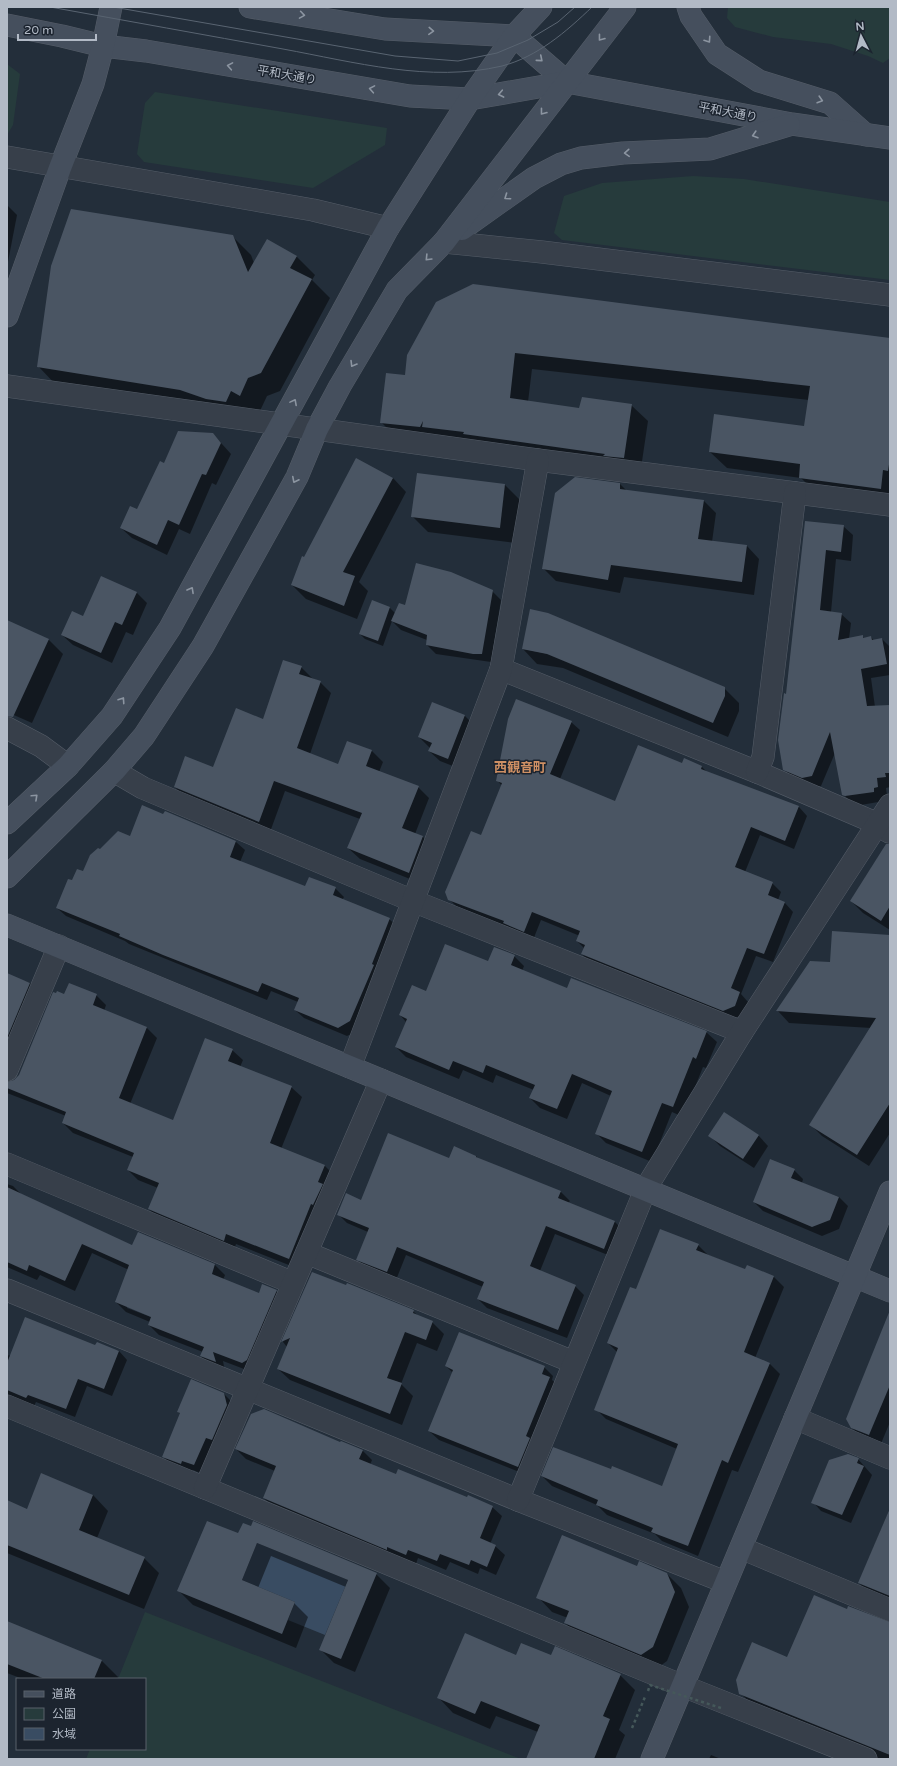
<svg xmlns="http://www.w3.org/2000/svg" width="897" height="1766" font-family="'Varela Round','Noto Sans JP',sans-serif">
  <rect width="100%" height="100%" fill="#232e3a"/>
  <g fill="#263b3c">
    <path d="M728,7H890V58L883,63L868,56L831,44L773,37L735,27L727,18Z"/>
    <path d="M7,64L20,74L13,125L7,135Z"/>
    <path d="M155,92L387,128L385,145L313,188L144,162L137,154L145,103Z"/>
    <path d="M693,176L744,179L890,202V280L562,240L554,233L564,196L602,183Z"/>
    <path d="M145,1612L521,1759H86L90,1749H145V1679H118Z"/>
  </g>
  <path fill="#394c62" d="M257,1543L348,1580L325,1635L288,1620L295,1602L242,1580Z"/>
  <g fill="#0007" fill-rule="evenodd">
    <path d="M7,205L17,215L7,267Z"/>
    <path d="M232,236L251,255L254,263L296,256L315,275L312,280L330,298L280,391L267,396L259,413L56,385L38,366Z"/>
    <path d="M890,339V504L817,494L801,478L727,468L710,452L805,427L809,400L532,369L528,402L580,409L631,405L648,421L640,475L398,439L381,422L406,376L408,355Z"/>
    <path d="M213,434L231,454L216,485L212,483L190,534L179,529L167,555L132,538L121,528Z"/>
    <path d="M418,474L505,485L520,500L515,543L428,532L412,516Z"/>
    <path d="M393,478L406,492L359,582L368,591L357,619L306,599L292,585L304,558Z"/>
    <path d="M575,478L620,484L627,491L704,501L716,513L712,542L747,546L759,559L754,595L624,577L620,593L556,581L543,568Z"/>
    <path d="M806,522L843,526L853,535L851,561L836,559L831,612L841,614L851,623L849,639L862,637L864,638L871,637L874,641L882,639L890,647V675L871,678L875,707L890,706V787L886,788L887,796L884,801L855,806L843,794L835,753L821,786L813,787L794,779L784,769L787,695Z"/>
    <path d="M492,591L501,600L491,662L436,654L427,645V640L401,630L392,621L383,646L365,639L360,634L372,601L390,608L395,613L405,606Z"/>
    <path d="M137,593L147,603L133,635L126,632L112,663L73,645L62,635L83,618Z"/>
    <path d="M7,621L49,640L63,654L32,723L7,712Z"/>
    <path d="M523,649L724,688L739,703V711L728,737L563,668L537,664Z"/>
    <path d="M301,667L312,678L320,682L331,693L310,754L339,765L372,751L383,762L379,772L418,787L429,798L415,834L423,837L434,848L420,883L360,859L348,848L360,819L285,791L270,832L186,798L175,787L214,768L264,720Z"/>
    <path d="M432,703L465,716L475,726L458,768L440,761L429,751L430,748L419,737Z"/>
    <path d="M571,722L580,730L560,779L616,803L683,764L684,760L702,767L707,772L799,807L807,816L794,849L760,835L745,872L772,883L781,892L778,900L785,903L793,912L773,962L756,956L741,994L748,1002L743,1015L732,1019L591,963L582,954L584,948L577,941L580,936L541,920L533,940L513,932L508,927L458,908L449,899L482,837L502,786L497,780Z"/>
    <path d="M165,812L236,842L245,850L240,862L305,887L335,888L344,897L342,900L389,919L398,927L359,1030L347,1036L304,1018L295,1010L298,1002L271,991L267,1000L129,944L125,941L66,916L57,908L72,882L84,873L100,850L131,838L164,815Z"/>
    <path d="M890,858V930L863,913L851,901Z"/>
    <path d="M890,936V1133L869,1166L822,1136L810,1124L871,1028L789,1023L778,1011L831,963Z"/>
    <path d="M514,956L524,966L522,971L568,989L706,1032L717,1042L706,1068L703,1067L683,1117L672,1112L652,1162L606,1143L596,1133L611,1096L582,1083L567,1119L540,1108L530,1098L534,1090L496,1075L493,1083L463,1070L459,1079L406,1057L396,1047L406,1022L400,1015L427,992L488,963Z"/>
    <path d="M7,975L30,983L40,994L7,1071Z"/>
    <path d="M96,995L106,1005L104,1011L147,1028L157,1038L130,1104L174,1121L232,1050L243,1060L240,1067L291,1087L302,1097L281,1149L325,1166L335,1176L299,1269L236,1244L234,1250L159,1219L149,1209L158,1188L138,1180L128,1170L133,1157L73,1133L63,1123L66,1116L7,1093V1083L15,1081L19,1076L65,996Z"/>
    <path d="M758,1135L768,1146L754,1168L720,1146L710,1136Z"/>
    <path d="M476,1156L479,1160L561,1192L570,1201L568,1203L615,1222L624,1231L613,1257L555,1234L540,1271L575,1286L584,1295L567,1338L487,1308L478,1299L483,1287L406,1255L396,1280L366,1268L357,1259L368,1232L347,1223L338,1214L362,1201L450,1159Z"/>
    <path d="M794,1170L803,1179L802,1183L839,1197L848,1206L839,1229L822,1236L763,1211L754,1202Z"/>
    <path d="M7,1184L13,1186L22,1195L133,1246L215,1265L225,1275L223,1280L259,1294L276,1291L286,1301L252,1372L223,1361L225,1372L211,1366L201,1356L203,1352L159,1335L149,1325L150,1322L126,1312L116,1302L129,1270L92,1253L75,1291L40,1275L37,1280L7,1267ZM127,1306L156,1318V1319L127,1308Z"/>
    <path d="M698,1245L708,1255L746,1270L774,1277L784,1287L755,1358L770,1364L780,1374L738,1472L732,1470L698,1556L662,1541L655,1534L607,1515L597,1505L552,1486L542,1476L612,1470L662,1487L677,1449L606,1419L596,1409L618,1353L608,1343L637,1291Z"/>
    <path d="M312,1273L413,1311L418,1316L432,1322L444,1334L437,1351L417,1343L401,1384L413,1396L402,1425L290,1380L278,1369L287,1347L283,1342Z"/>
    <path d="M890,1329V1422L880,1446L864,1439L852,1428Z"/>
    <path d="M89,1344L119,1351L127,1360L112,1396L87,1386L75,1417L36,1402L34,1406L7,1395V1355L11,1356Z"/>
    <path d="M446,1366L544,1367L553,1376L552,1380L559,1386L527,1475L439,1440L429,1431L453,1373Z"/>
    <path d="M223,1393L234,1404L205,1475L193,1470L191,1474L173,1467L163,1456L181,1414L178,1412Z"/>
    <path d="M341,1443L363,1451L372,1460L370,1465L396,1475L492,1507L502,1516L490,1544L495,1546L505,1555L496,1575L480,1568L478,1574L450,1562L446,1570L418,1558L416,1564L273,1507L264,1498L275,1471L246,1459L236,1449Z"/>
    <path d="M858,1459L872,1475L851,1523L821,1511L813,1502Z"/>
    <path d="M93,1495L108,1511L97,1538L144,1558L159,1573L144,1609L7,1553V1501L27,1510Z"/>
    <path d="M890,1508V1604L873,1597L859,1583Z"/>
    <path d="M238,1535L376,1574L390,1588L355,1672L334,1663L320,1649L346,1587L271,1556L258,1588L294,1603L308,1617L296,1648L193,1605L179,1591Z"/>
    <path d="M638,1568L667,1574L681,1588L689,1607L667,1661L656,1669L580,1637L565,1623L568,1618L552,1612L538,1597Z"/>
    <path d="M847,1610L890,1623V1759H879L755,1707L740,1693L788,1659Z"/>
    <path d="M7,1622L102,1661L118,1677L117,1679H23L7,1673Z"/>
    <path d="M552,1656L620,1675L635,1690L619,1730L625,1735L615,1759H527L538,1732L496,1716L490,1729L453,1713L438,1697L516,1657Z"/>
    <path d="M711,1755L721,1759H709Z"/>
  </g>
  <g fill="#4a5563">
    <path d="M71,209L233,235L248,272L267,239L297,256L290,268L312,279L261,373L248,378L240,396L231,391L226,402L206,399L180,390L37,367L51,266Z"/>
    <path d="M473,284L890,338V458L888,471L883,470L881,489L799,478L800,464L709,452L714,414L804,426L810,386L515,353L510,398L579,408L582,397L632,404L624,458L603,456L605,454L463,434L464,432L422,427L423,421L420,427L380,423L386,373L405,375L407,355L436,302Z"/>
    <path d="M178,431L213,433L221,443L206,475L202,474L179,525L168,520L157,545L120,528L130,506L137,509L160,461L164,463Z"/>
    <path d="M356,458L393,478L343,572L355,576L344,606L291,585L302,556L304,557Z"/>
    <path d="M417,473L505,484L500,528L411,517Z"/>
    <path d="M575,477L620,483V489L704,500L698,539L747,545L742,582L611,565L608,580L542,569L555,493Z"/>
    <path d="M805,521L844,525L841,552L826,550L820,610L842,613L838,640L863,635V638L871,636L872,640L882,638L887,664L861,669L867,706L890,705V773H885L886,777L877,778L878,787L874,788V792L845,796L842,795L830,732L812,776L802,778L783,770L778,740L784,693L786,694Z"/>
    <path d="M416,563L451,572L493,590L482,654H473L426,645L427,635L391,621L399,603L405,605Z"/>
    <path d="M101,576L137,592L122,625L115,622L101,653L61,635L72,611L83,616Z"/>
    <path d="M372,600L390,607L378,641L359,634Z"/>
    <path d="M530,609L548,613L725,687V696L713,723L547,654L522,649Z"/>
    <path d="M7,620L49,639L13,717L7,716Z"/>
    <path d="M283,660L302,666L299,674L321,681L297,748L338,764L347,741L372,750L366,766L419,786L402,828L423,836L409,873L347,848L362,813L274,781L259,822L174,787L185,756L213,767L236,708L263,719Z"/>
    <path d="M516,699L572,721L550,774L615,801L638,745L682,763L684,758L702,766L701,769L799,806L785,841L751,827L735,867L773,882L768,895L785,902L764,954L747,948L731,988L740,992L735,1006L723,1011L581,954L585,945L576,941L580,931L532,912L524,932L503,923L504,921L448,900L445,892L471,831L481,835L502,783L496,781L508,719Z"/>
    <path d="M432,702L465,715L448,759L428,751L432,743L418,737Z"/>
    <path d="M142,805L163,814L165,811L236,841L230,857L305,886L309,877L336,887L333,895L390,918L372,964L374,965L350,1021L338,1028L294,1010L299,998L262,983L258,992L163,955L119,936L120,934L56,908L68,879L72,880L77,869L83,871L90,855L98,848L100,849L118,831L130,836Z"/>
    <path d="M886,844H890V906L881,921L850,901Z"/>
    <path d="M832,931L890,935V1103L857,1155L809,1125L876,1018L776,1011L810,961L830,962Z"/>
    <path d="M445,944L488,961L494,947L515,955L511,965L567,988L571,978L707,1031L696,1059L693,1057L673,1107L662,1103L642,1152L595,1134L612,1091L572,1074L557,1109L529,1098L535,1085L486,1065L483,1073L453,1061L449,1070L395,1047L407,1019L399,1015L412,985L426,991Z"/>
    <path d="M7,973L30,983L7,1038Z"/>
    <path d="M69,983L97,994L93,1005L147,1027L119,1098L173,1120L205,1038L233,1049L228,1061L292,1086L270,1143L325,1165L318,1182L323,1184L313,1205L311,1204L289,1259L226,1234L224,1241L148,1209L159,1183L127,1170L134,1153L62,1123L66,1112L7,1088V1082L14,1080L19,1075L53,992L56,993L57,991L64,994Z"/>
    <path d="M724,1112L759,1135L743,1159L708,1136Z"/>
    <path d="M388,1133L449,1158L454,1146L476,1156V1157L561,1191L558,1198L615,1221L604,1249L546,1226L530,1266L576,1285L558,1330L477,1299L484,1282L397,1247L387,1272L356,1260L369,1228L337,1215L346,1193L361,1200Z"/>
    <path d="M770,1159L795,1169L791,1178L839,1197L830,1220L812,1227L753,1202Z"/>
    <path d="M7,1187L132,1245L138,1232L215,1264L212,1274L259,1293L262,1284L277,1290L247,1360L242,1363L213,1352L216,1362L200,1356L204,1347L148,1325L151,1317L115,1302L129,1265L82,1244L65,1281L29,1265L27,1271L7,1262Z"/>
    <path d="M660,1229L699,1244L696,1250L745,1269L747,1265L774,1276L744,1352L770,1363L728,1463L722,1460L688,1546L651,1532L653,1528L596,1505L598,1500L541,1476L553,1447L611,1469L612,1466L662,1486L678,1444L594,1410L618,1348L607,1343L630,1287L636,1289Z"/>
    <path d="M312,1272L346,1285L347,1283L414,1310L413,1313L433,1321L426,1340L405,1332L387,1378L402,1383L390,1414L277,1369L290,1338L281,1342Z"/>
    <path d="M890,1310V1385L869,1435L851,1428L846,1419Z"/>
    <path d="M25,1317L95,1345L97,1342L119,1351L104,1389L78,1379L66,1409L28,1395L26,1398L7,1390V1363Z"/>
    <path d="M459,1332L545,1366L542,1374L550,1377L526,1436L530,1438L518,1467L428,1431L453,1370L445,1366Z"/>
    <path d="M191,1379L224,1393L227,1405L212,1440L206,1438L194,1465L182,1461L181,1464L162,1457L180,1413L177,1412Z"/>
    <path d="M264,1409L340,1442L341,1441L363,1450L359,1459L396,1474L398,1469L467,1497L468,1495L493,1506L480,1538L496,1545L487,1567L471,1560L469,1565L440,1554L437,1561L408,1550L406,1555L387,1547V1550L263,1498L276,1466L235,1449L251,1414Z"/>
    <path d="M848,1454L859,1458L857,1463L864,1466L842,1515L811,1503L829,1460Z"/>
    <path d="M41,1473L93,1495L79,1530L145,1557L129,1595L7,1545V1500L27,1509Z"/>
    <path d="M890,1508V1596L858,1583Z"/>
    <path d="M207,1521L238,1533L243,1523L251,1526L253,1521L377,1573L341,1659L319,1650L348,1580L257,1543L242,1580L295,1602L282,1634L177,1591Z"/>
    <path d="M562,1535L637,1566L639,1561L667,1573L675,1592L653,1647L641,1655L564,1623L569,1611L536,1598Z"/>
    <path d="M814,1595L847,1609L848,1606L890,1622V1755L739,1694L736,1680L752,1642L787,1657Z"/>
    <path d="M7,1621L102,1660L94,1679H45L7,1664Z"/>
    <path d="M465,1633L516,1655L521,1643L551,1655L555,1646L621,1674L603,1716L610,1719L594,1759H526L540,1725L481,1701L475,1714L437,1698Z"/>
  </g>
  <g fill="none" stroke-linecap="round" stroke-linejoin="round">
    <defs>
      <g id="street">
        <path d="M7,157L313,210L388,228"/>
        <path d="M444,242L542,252L890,295"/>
        <path d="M7,386L538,460L890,505"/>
        <path d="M501,669L757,772L878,824L889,832"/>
        <path d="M7,728L41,746L68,766"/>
        <path d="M114,771L143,788L413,901L742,1032"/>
        <path d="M757,772L763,757L795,493"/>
        <path d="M350,1067L501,669L538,460"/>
        <path d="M7,1070L59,946"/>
        <path d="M7,1164L293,1283"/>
        <path d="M307,1253L573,1362"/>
        <path d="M7,1290L518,1500L725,1582"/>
        <path d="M7,1406L683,1686L866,1759"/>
        <path d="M795,1418L890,1458"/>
        <path d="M205,1488L381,1080"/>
        <path d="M518,1500L646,1188L742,1032L890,805"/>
        <path d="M741,1548L890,1610"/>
      </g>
      <g id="secondary">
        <path d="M250,7L385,29L514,36L567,82"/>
        <path d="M688,7L691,16L717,54L759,81L830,103L866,135"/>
        <path d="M7,25L62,36L103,46L146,51L410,96L470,99L567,82L792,124L890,138"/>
        <path d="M462,229L534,178L561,164L581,158L623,153L710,149L789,125"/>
        <path d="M7,316L60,168L93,84L103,46L111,7"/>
        <path d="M7,823L68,766L112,716L170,628L388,228L470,99L514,36L541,7"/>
        <path d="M7,877L114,771L144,736L203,646L297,477L317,429L340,386L397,290L444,242L625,7"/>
        <path d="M7,925L890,1291"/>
        <path d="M652,1759L890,1192"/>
      </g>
    </defs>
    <use href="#street" stroke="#555d68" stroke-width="23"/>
    <use href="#secondary" stroke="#555d68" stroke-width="23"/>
    <path stroke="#45585a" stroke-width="2.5" stroke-dasharray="3 3" stroke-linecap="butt" d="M632,1728L645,1697"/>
    <use href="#street" stroke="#373f4a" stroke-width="22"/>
    <use href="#secondary" stroke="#454f5d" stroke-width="22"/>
    <g stroke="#596471" stroke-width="1">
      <path d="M50,7C128,21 205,35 283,49C354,62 430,83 502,66C537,57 566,32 592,7"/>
      <path d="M113,7L395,56L458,61L497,53L528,40L558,22L575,7"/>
    </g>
    <path stroke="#45585a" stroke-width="2.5" stroke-dasharray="3 3" stroke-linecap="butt" d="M648,1691L650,1685L721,1708"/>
  </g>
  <defs><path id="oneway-chevron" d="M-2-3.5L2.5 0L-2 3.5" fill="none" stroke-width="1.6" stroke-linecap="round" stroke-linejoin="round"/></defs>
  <g stroke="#8c95a1">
    <use href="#oneway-chevron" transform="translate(302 15) rotate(9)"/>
    <use href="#oneway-chevron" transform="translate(431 31) rotate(3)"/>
    <use href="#oneway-chevron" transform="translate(601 38) rotate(128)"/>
    <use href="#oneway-chevron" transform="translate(708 40) rotate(56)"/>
    <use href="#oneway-chevron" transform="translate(540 59) rotate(40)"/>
    <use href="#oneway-chevron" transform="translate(230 66) rotate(-170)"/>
    <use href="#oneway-chevron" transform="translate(372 89) rotate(-170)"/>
    <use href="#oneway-chevron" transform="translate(501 94) rotate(169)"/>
    <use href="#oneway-chevron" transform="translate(820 100) rotate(17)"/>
    <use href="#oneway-chevron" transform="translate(543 112) rotate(128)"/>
    <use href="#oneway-chevron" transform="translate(755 135) rotate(163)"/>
    <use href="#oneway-chevron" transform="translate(627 153) rotate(176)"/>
    <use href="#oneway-chevron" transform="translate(507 197) rotate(145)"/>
    <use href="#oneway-chevron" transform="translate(428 258) rotate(134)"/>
    <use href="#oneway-chevron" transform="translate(353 364) rotate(121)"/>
    <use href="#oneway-chevron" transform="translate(294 402) rotate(-62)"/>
    <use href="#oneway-chevron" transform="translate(295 480) rotate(117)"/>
    <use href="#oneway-chevron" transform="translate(191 590) rotate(-61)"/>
    <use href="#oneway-chevron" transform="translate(122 700) rotate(-56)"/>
    <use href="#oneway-chevron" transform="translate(35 797) rotate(-43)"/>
  </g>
  <g text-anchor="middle" stroke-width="3" stroke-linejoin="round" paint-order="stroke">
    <g font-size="12" fill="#b2bac6" stroke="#1c242f">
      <text transform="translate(287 75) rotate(10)" y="4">平和大通り</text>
      <text transform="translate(728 112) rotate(11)" y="4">平和大通り</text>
    </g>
    <g font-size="13" font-weight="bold" fill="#cf9064" stroke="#1c242f">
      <text x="520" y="772">西観音町</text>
    </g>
  </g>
  <rect width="897" height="1766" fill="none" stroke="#b2bac6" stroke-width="16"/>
  <rect x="16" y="1678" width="130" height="72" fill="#1c242f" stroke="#58606b"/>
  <rect x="24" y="1691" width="20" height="6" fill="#454f5d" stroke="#58606b"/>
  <text x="52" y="1698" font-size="12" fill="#b2bac6">道路</text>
  <rect x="24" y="1708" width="20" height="12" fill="#263b3c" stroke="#58606b"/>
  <text x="52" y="1718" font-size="12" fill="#b2bac6">公園</text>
  <rect x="24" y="1728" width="20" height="12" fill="#394c62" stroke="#58606b"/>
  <text x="52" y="1738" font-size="12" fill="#b2bac6">水域</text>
  <g transform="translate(861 36) rotate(354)" stroke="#1c242f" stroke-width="3" paint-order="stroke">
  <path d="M0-3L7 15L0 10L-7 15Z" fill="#b2bac6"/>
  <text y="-6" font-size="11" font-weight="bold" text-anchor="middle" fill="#b2bac6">N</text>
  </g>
  <path d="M18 34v6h78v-6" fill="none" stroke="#b2bac6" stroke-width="2"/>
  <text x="24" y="34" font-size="12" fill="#b2bac6" stroke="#1c242f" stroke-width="3" paint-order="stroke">20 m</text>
</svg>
